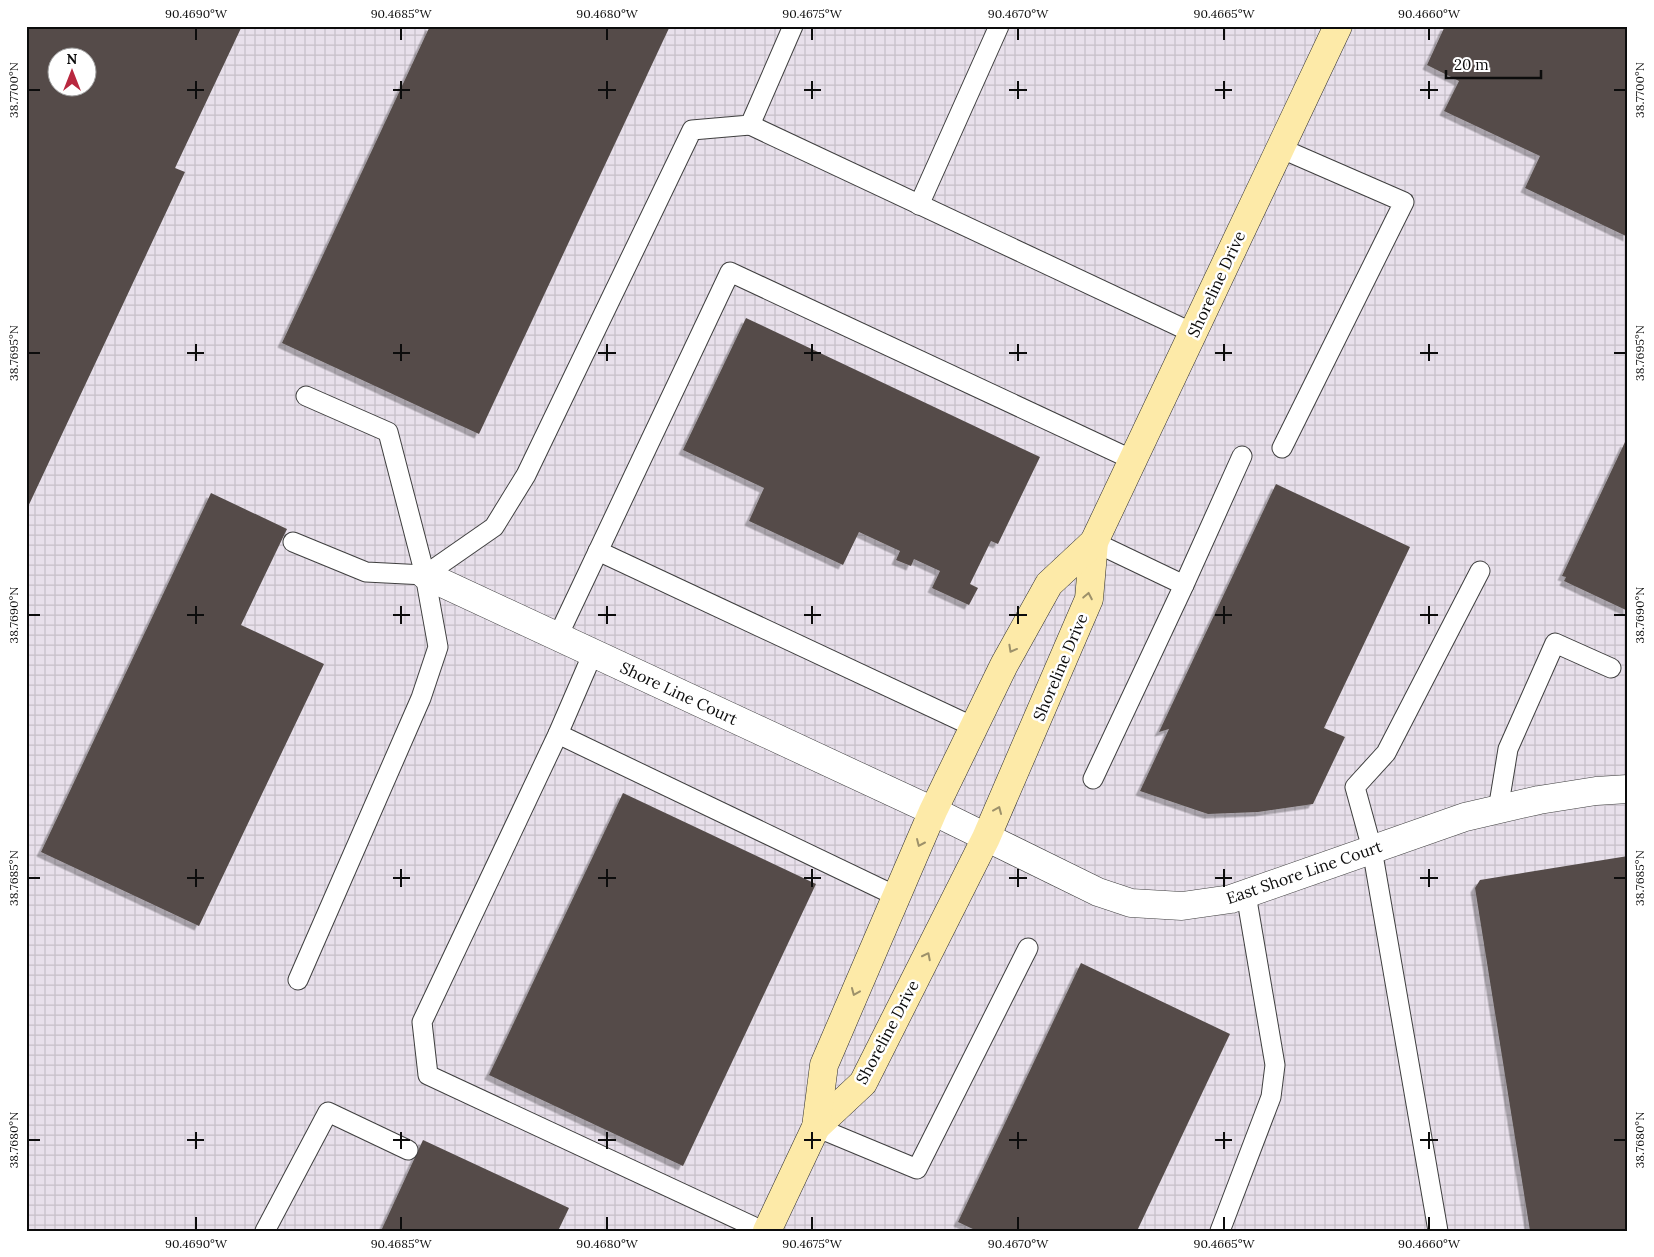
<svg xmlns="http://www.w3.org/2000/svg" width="1654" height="1257" font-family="Lora,serif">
  <defs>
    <pattern id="industrial-grid" width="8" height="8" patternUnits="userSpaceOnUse" patternTransform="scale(1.25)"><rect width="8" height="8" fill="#e8e0eb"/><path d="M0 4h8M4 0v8" fill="none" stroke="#c6bfc8"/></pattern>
    <filter id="shadow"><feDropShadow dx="-4.5" dy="4.5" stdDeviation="0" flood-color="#0004"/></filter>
  </defs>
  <rect width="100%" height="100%" fill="#fff9eb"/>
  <path fill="url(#industrial-grid)" fill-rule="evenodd" d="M26,26H1628V1231H26ZM58,58H88V88H58Z"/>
  <g fill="#544c49" fill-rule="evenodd" filter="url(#shadow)">
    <path d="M26,26H242L175,168L185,172L26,511ZM58,58H88V88H58Z"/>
    <path d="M430,26H670L479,434L282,343Z"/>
    <path d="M1445,26H1628V237L1525,188L1540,156L1444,111L1459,81L1427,65Z"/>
    <path d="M746,318L1040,457L998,544L991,541L970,584L978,588L969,605L932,588L940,571L914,559L911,566L896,560L900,551L859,532L843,565L749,521L764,488L683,450Z"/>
    <path d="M1625,442L1628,444V611L1564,581L1566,577L1562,576Z"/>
    <path d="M1276,484L1410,547L1324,728L1345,737L1313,804L1258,812L1208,814L1140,791L1169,729L1159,732Z"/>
    <path d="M211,493L287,529L241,625L324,664L199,926L41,852Z"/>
    <path d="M623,793L816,884L683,1166L489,1075Z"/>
    <path d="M1628,856V1231H1530L1475,888L1480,880Z"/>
    <path d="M1081,963L1230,1034L1137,1231H977L958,1222Z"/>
    <path d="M423,1140L569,1208L558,1231H381Z"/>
  </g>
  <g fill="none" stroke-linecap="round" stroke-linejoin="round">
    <defs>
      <g id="lane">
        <path d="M750,125L1193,333"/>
        <path d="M1280,148L1404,202L1282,448"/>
        <path d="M919,205L999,26"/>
        <path d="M293,542L366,572L425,575L494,527L526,475L692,130L750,125L793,26"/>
        <path d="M1094,542L1184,585"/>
        <path d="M598,551L974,727"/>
        <path d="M558,636L730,272L1133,460"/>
        <path d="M558,734L593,653"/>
        <path d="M1093,779L1184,585L1242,456"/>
        <path d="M1498,810L1508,749L1555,643L1611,668"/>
        <path d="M298,980L421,698L438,647L425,575L388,432L306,396"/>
        <path d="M816,1127L917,1169L1028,948"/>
        <path d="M265,1231L328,1112L408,1150"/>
        <path d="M763,1231L428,1075L422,1022L558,734L896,896"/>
        <path d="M1220,1231L1271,1097L1275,1065L1246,894"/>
        <path d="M1438,1231L1372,849L1355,787L1386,753L1480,571"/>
      </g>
      <path id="street" d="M425,575L933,811L1098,892L1131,903L1182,906L1231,899L1465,817L1539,800L1596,791L1628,789"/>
      <g id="secondary">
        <path d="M816,1127L863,1083L986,838L1089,599L1094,542L1338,26"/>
        <path d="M767,1231L816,1127L824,1065L933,811L1004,665L1049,584L1094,542"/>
      </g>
    </defs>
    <use href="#lane" stroke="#3f3f3f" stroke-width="21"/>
    <use href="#street" stroke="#3f3f3f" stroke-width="29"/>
    <use href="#secondary" stroke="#2e2e2e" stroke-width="29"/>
    <use href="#lane" stroke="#fff" stroke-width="19"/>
    <use href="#street" stroke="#fff" stroke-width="28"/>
    <use href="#secondary" stroke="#fdeaa8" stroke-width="28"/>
  </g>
  <defs><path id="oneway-chevron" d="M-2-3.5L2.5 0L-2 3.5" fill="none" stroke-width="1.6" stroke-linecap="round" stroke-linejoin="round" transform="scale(1.25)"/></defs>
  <g stroke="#9d916a">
    <use href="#oneway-chevron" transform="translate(1088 596) rotate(-79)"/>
    <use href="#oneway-chevron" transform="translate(1012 649) rotate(119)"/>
    <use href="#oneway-chevron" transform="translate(998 810) rotate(-67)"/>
    <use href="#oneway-chevron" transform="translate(920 843) rotate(114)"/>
    <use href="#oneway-chevron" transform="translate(927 956) rotate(-63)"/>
    <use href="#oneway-chevron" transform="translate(855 992) rotate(113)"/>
  </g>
  <path fill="none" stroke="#0c0c0c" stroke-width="2" d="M196,28V40M401,28V40M607,28V40M812,28V40M1018,28V40M1224,28V40M1429,28V40M196,81V99M401,81V99M607,81V99M812,81V99M1018,81V99M1224,81V99M1429,81V99M28,90H40M187,90H204M393,90H410M598,90H616M804,90H821M1009,90H1027M1215,90H1232M1420,90H1438M1614,90H1626M196,344V361M401,344V361M607,344V361M812,344V361M1018,344V361M1224,344V361M1429,344V361M28,353H40M187,353H204M393,353H410M598,353H616M804,353H821M1009,353H1027M1215,353H1232M1420,353H1438M1614,353H1626M196,606V624M401,606V624M607,606V624M812,606V624M1018,606V624M1224,606V624M1429,606V624M28,615H40M187,615H204M393,615H410M598,615H616M804,615H821M1009,615H1027M1215,615H1232M1420,615H1438M1614,615H1626M196,869V887M401,869V887M607,869V887M812,869V887M1018,869V887M1224,869V887M1429,869V887M28,878H40M187,878H204M393,878H410M598,878H616M804,878H821M1009,878H1027M1215,878H1232M1420,878H1438M1614,878H1626M196,1132V1149M401,1132V1149M607,1132V1149M812,1132V1149M1018,1132V1149M1224,1132V1149M1429,1132V1149M28,1140H40M187,1140H204M393,1140H410M598,1140H616M804,1140H821M1009,1140H1027M1215,1140H1232M1420,1140H1438M1614,1140H1626M196,1217V1230M401,1217V1230M607,1217V1230M812,1217V1230M1018,1217V1230M1224,1217V1230M1429,1217V1230"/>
  <g text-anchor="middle" stroke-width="5" stroke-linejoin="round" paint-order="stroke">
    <g font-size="16" fill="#0c0c0c" stroke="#fff">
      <text transform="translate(1216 284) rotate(-65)" y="6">Shoreline Drive</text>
      <text transform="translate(1060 667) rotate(-67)" y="6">Shoreline Drive</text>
      <text transform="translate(679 693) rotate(25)" y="6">Shore Line Court</text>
      <text transform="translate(1304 872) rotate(-19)" y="6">East Shore Line Court</text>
      <text transform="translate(887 1032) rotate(-62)" y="6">Shoreline Drive</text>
    </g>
  </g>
  <rect width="1654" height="1257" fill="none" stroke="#ffffff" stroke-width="55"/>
  <g transform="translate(72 72)"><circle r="24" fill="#ffffff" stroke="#9e9e9e"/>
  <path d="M0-4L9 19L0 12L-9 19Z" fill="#b8283f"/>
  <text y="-8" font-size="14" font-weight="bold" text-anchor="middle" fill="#0c0c0c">N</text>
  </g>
  <path d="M1446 70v8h95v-8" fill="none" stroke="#0c0c0c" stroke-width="2.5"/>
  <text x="1454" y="70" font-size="15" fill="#0c0c0c" stroke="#ffffff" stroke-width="4" paint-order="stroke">20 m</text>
  <rect x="28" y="28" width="1598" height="1202" fill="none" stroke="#0c0c0c" stroke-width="2"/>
  <g font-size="12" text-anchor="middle" fill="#0c0c0c">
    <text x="196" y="18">90.4690°W</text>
    <text x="401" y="18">90.4685°W</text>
    <text x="607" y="18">90.4680°W</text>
    <text x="812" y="18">90.4675°W</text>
    <text x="1018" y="18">90.4670°W</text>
    <text x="1224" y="18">90.4665°W</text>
    <text x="1429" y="18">90.4660°W</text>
    <text transform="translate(14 90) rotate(-90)" y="4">38.7700°N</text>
    <text transform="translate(1640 90) rotate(-90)" y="4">38.7700°N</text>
    <text transform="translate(14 353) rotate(-90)" y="4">38.7695°N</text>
    <text transform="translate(1640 353) rotate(-90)" y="4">38.7695°N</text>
    <text transform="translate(14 615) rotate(-90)" y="4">38.7690°N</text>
    <text transform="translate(1640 615) rotate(-90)" y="4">38.7690°N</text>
    <text transform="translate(14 878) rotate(-90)" y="4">38.7685°N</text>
    <text transform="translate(1640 878) rotate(-90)" y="4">38.7685°N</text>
    <text transform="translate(14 1140) rotate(-90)" y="4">38.7680°N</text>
    <text transform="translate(1640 1140) rotate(-90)" y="4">38.7680°N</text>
    <text x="196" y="1248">90.4690°W</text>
    <text x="401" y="1248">90.4685°W</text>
    <text x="607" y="1248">90.4680°W</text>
    <text x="812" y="1248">90.4675°W</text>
    <text x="1018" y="1248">90.4670°W</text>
    <text x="1224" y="1248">90.4665°W</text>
    <text x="1429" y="1248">90.4660°W</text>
  </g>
</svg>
